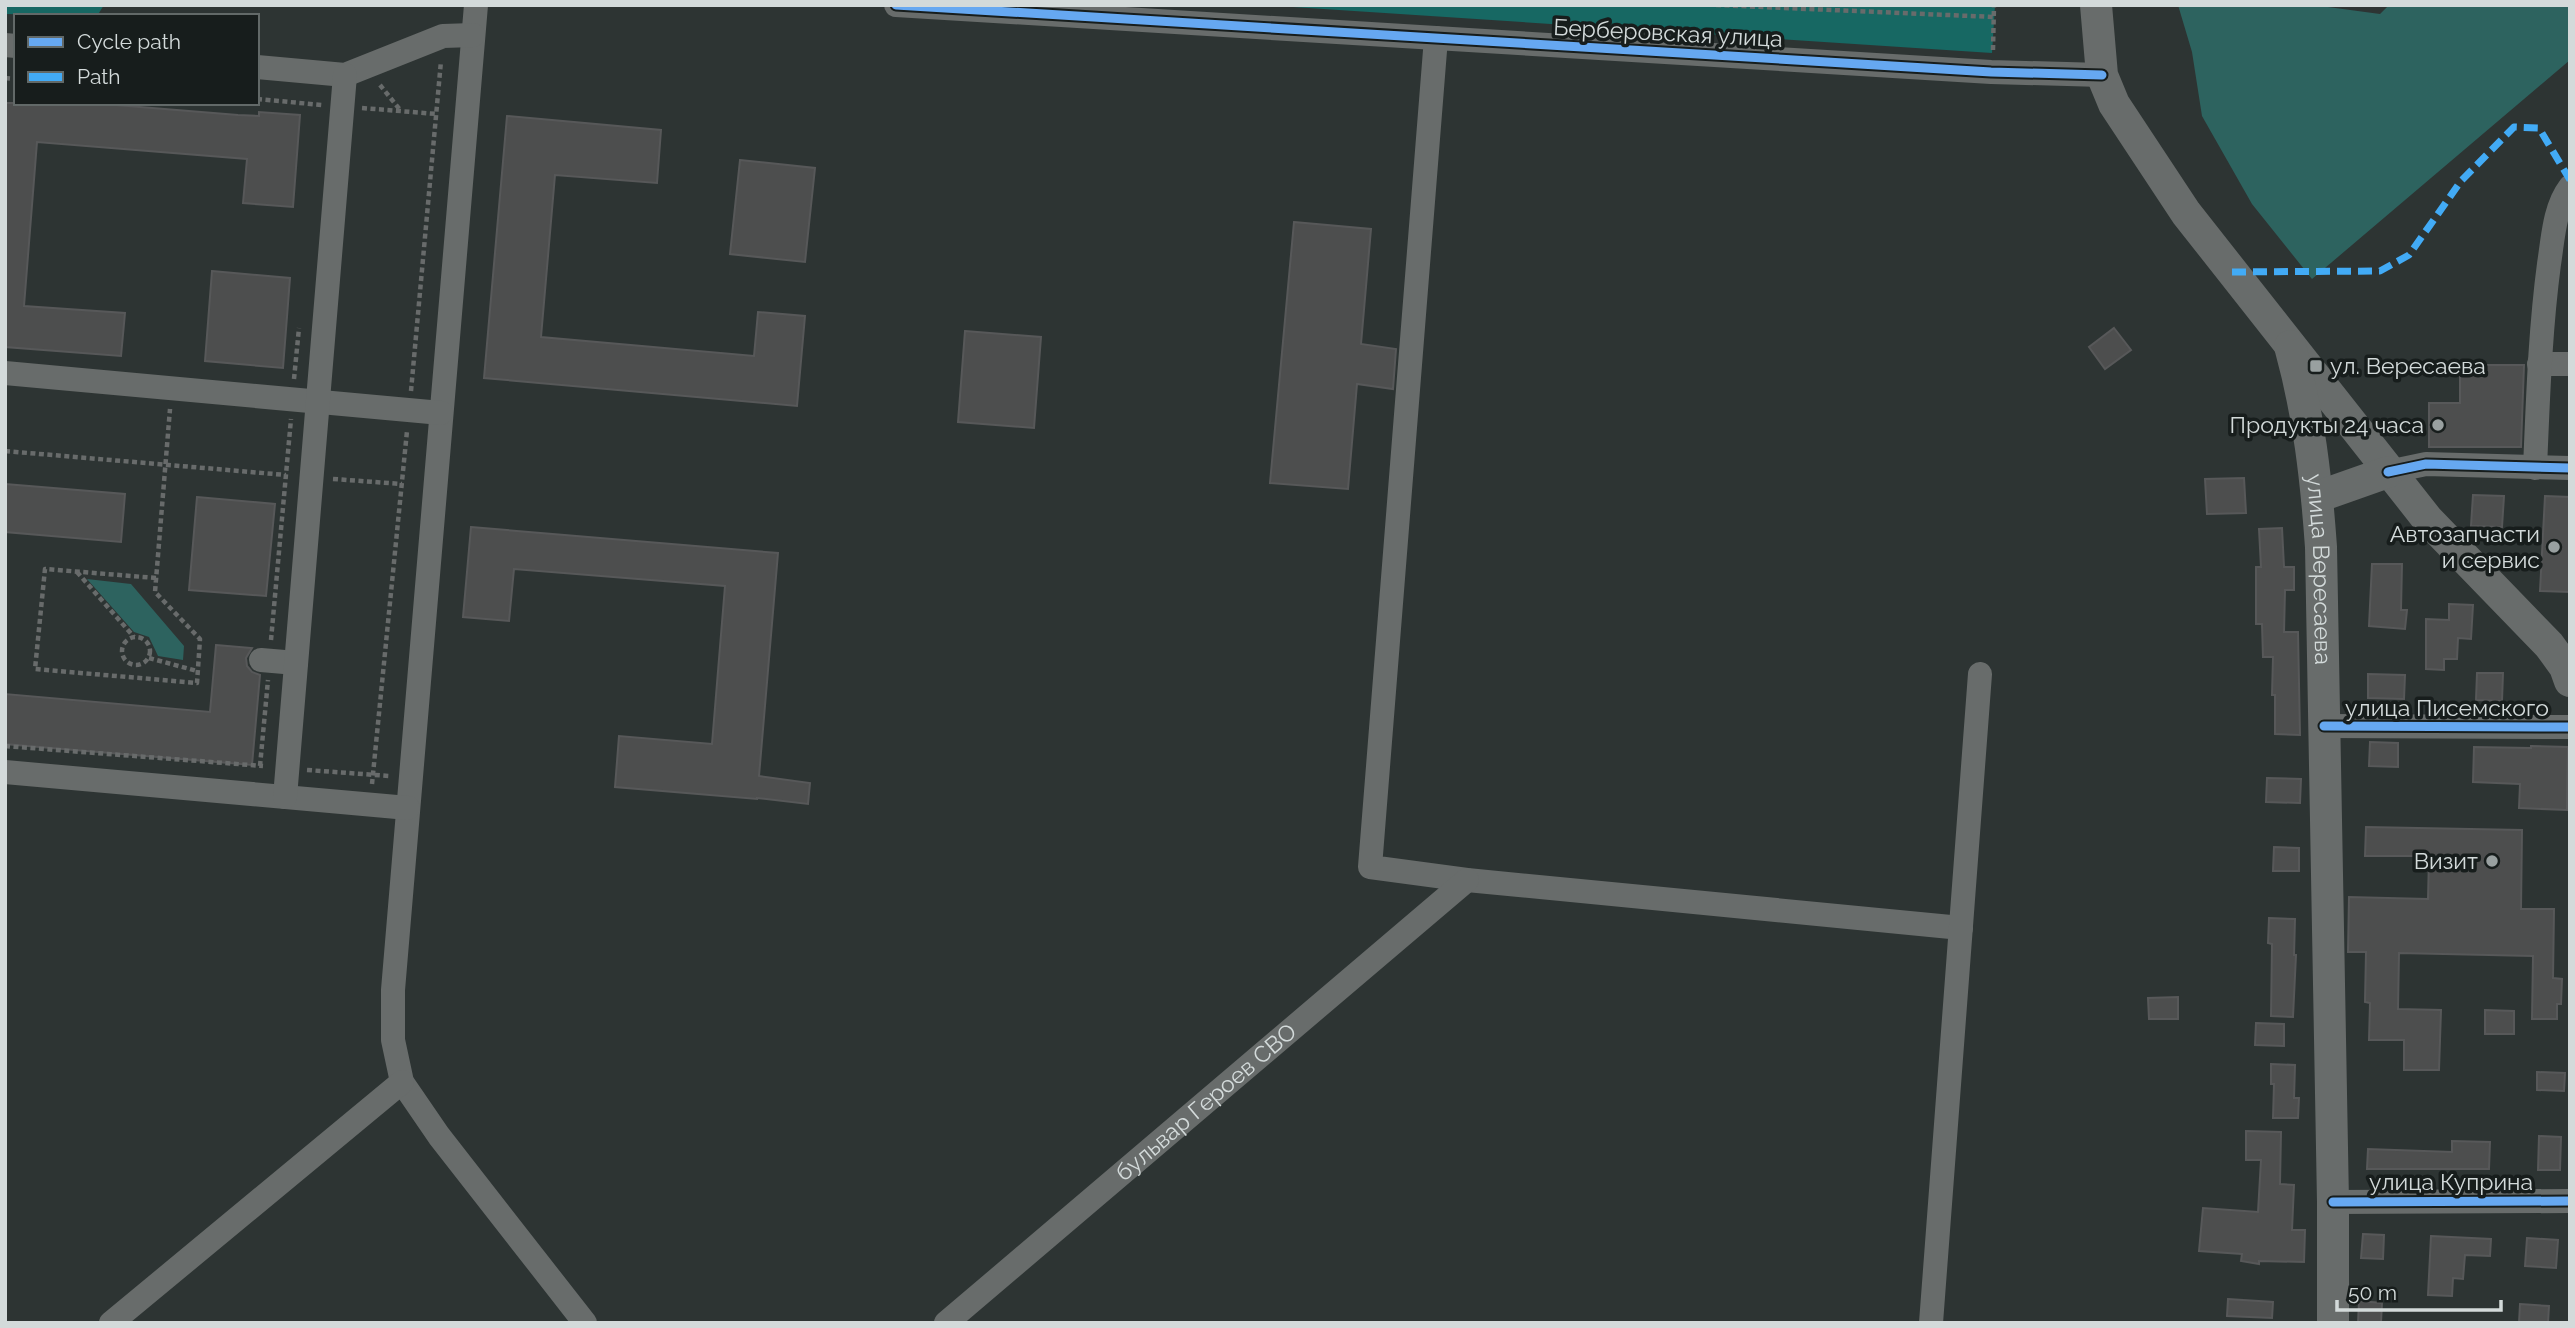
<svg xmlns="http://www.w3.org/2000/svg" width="2575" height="1328" font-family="Raleway,sans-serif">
  <rect width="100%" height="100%" fill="#2d3433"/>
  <g fill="#2d635f">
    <path d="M2178,5H2313L2380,14L2389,5H2570V60L2312,279L2252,204L2202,116L2192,52Z"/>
    <path d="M87,579L131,584L184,646L183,660L158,656L149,637L134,632Z"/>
  </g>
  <g fill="#176863">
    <path d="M5,5H104L97,16L5,14Z"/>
    <path d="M1264,5H1995L1992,53Z"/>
  </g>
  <g fill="#4d4e4e" stroke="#575859" stroke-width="2">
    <path d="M5,103H91L238,115L259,116V112L300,115L293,207L243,203L247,159L37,142L24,306L125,313L121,356L5,347Z"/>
    <path d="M507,116L661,130L657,183L555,175L541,337L754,356L758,312L805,316L797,406L484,378Z"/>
    <path d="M740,160L815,168L805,262L730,254Z"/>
    <path d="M1294,222L1371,229L1361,344L1396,349L1393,389L1357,384L1348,489L1270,483Z"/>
    <path d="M212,271L290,278L283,368L205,361Z"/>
    <path d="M2114,328L2131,350L2105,369L2089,347Z"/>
    <path d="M965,331L1041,337L1034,428L958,422Z"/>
    <path d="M2460,365H2524L2521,447H2429V403H2460Z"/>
    <path d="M2244,478L2246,513L2207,514L2205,479Z"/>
    <path d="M5,484L125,494L121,542L5,532Z"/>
    <path d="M2473,495L2504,496L2502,527L2471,526Z"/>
    <path d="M2545,496L2570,497V592L2540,591Z"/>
    <path d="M197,497L275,504L266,596L189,590Z"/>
    <path d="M471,527L778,553L759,776L810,783L808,804L757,798V799L615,787L619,736L712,744L725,586L514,569L509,621L463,617Z"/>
    <path d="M2282,528L2284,567H2294V590H2285L2284,632H2298L2300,735L2275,734V695H2272L2273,657H2263L2262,624H2256V567H2261L2259,529Z"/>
    <path d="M2372,564H2402L2401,610H2407L2405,629L2369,626Z"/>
    <path d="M2449,604L2473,605L2471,639L2458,638L2457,659H2444V670L2426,669V619L2449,620Z"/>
    <path d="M216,645L252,648L246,658L247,666L252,672L260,675L252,765L5,744V694L210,712Z"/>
    <path d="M2477,673H2503L2502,701L2476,700Z"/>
    <path d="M2368,674L2405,675L2404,699L2368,698Z"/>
    <path d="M2370,742L2398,743V767L2369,766Z"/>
    <path d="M2531,746L2568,747L2567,810L2519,808L2520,784L2473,782L2474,747L2531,748Z"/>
    <path d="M2267,778L2301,779L2300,803L2266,802Z"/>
    <path d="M2366,827L2522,830L2521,909H2554L2553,978L2562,979L2561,1004H2557V1019H2532L2533,956L2399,953L2398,1009L2441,1010L2439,1070H2404V1040H2369L2370,1003L2365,1002L2366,952H2348L2349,897L2428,899L2429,856H2365Z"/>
    <path d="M2274,847L2299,848V871H2273Z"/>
    <path d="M2269,918L2295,919L2294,955H2296L2293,1017L2271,1016L2272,944L2268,943Z"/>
    <path d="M2178,997V1019H2149L2148,998Z"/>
    <path d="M2485,1010L2514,1011V1034H2485Z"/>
    <path d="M2256,1023L2284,1024V1046L2255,1045Z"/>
    <path d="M2271,1064L2295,1065L2294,1098H2299L2298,1118H2273L2274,1084H2271Z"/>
    <path d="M2537,1072L2565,1073L2564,1091L2537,1090Z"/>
    <path d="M2246,1131L2281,1132L2280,1184L2294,1185L2292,1230H2305L2304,1262L2259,1261V1264L2241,1261L2242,1254L2199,1251L2203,1208L2258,1212L2261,1160H2246Z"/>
    <path d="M2539,1136L2561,1137L2560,1170H2538Z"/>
    <path d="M2452,1141L2490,1142L2489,1169H2367L2368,1149L2452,1152Z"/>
    <path d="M2363,1234L2384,1235L2383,1259L2361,1258Z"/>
    <path d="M2431,1236L2491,1239L2490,1256L2465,1255L2463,1279L2453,1278L2452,1296L2428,1295Z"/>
    <path d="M2527,1238L2558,1240L2556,1268L2525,1266Z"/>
    <path d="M2228,1299L2273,1302L2272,1318L2227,1316Z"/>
    <path d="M2359,1301L2382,1303L2381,1323H2358Z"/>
    <path d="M2520,1304L2549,1306L2548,1323H2519Z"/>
  </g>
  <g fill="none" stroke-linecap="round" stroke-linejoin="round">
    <g stroke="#686b6b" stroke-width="4.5" stroke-dasharray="5 3.5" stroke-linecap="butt">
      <path d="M1716,5L1994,17"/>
      <path d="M1993,50L1994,5"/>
      <path d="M5,78L16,79"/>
      <path d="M380,85L401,111"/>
      <path d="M257,99L322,105"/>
      <path d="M362,108L437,114"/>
      <path d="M294,379L299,328"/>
      <path d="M411,391L441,61"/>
      <path d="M5,451L286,475"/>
      <path d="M333,479L402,484"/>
      <path d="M77,572L134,637"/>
      <path d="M156,578L45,569L35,669L197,683L200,639L155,592C160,531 165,470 170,409"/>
      <circle cx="136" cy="651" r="14"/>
      <path d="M271,640L291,419"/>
      <path d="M149,658L197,671"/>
      <path d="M5,746L263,766"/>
      <path d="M260,766L268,680"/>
      <path d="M307,770L389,776"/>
      <path d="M372,784L407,431"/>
    </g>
    <g stroke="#686c6b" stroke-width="24">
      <path d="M476,5L393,990V1040L402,1082L439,1136L585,1323"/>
      <path d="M896,5L1991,72L2102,75"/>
      <path d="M1436,38L1370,867L1467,880L1961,928"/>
      <path d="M5,45L16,46"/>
      <path d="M257,67L345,75L443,36L473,35"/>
      <path d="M2539,364H2570"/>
      <path d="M5,373L441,413"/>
      <path d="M2535,468C2538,399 2540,332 2549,264C2553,239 2554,208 2570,187"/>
      <path d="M2388,472L2426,464L2570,468"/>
      <path d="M261,660L296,663"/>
      <path d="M2324,726L2570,727"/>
      <path d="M5,772L408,808"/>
      <path d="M285,797L345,75"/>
      <path d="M2333,1202L2570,1201"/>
      <path d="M111,1323L402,1082"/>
      <path id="s1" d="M946,1323L1467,880"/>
      <path d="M1931,1323L1980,674"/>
    </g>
    <g stroke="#686c6b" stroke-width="32">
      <path d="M2096,5L2102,75L2114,104L2186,213L2428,520L2549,645L2565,667L2570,681"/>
      <path id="s2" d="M2290,346C2309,415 2316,477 2321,547L2333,1202V1323"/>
      <path d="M2317,497L2388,472"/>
    </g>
    <path stroke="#42abf6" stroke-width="7" stroke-dasharray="14 7" stroke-linecap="butt" d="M2232,272L2380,271L2409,255L2461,181L2514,127L2539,128L2570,180"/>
    <defs>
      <g id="cycleway">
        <path d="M896,5L1991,72L2102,75"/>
        <path d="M2388,472L2426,464L2570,468"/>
        <path d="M2324,726L2570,727"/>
        <path d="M2333,1202L2570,1201"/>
      </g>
    </defs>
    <use href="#cycleway" stroke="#171d1c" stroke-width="13"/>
    <use href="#cycleway" stroke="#66a8f1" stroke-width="9"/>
  </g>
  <g fill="#99a0a0" stroke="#171d1c" stroke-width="2.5">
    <rect x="2309" y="359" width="14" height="14" rx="3.5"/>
    <circle cx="2438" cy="425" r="7"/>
    <circle cx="2554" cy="547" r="7"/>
    <circle cx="2492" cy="861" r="7"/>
  </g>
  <g text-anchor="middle" stroke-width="7" stroke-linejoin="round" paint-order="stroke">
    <g font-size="23" fill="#d3dada" stroke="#171d1c">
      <text transform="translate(1668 33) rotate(3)" y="8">Берберовская улица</text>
      <text dy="8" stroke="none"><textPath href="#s2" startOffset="226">улица Вересаева</textPath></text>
      <text x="2447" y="716">улица Писемского</text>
      <text dy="8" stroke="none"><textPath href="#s1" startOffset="341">бульвар Героев СВО</textPath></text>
      <text x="2451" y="1190">улица Куприна</text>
    </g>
    <g font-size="23" fill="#d3dada" stroke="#171d1c" text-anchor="end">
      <text x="2330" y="374" text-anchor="start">ул. Вересаева</text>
      <text x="2424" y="433">Продукты 24 часа</text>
      <text x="2540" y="542">Автозапчасти<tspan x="2540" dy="26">и сервис</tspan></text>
      <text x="2478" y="869">Визит</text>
    </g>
  </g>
  <rect width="2575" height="1328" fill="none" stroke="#d3dada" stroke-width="14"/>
  <rect x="14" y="14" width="245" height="91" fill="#171d1c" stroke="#626968" stroke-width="2"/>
  <rect x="28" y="37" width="35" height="10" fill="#66a8f1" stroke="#626968" stroke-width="2"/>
  <text x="77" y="49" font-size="21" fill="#d3dada">Cycle path</text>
  <rect x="28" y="72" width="35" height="10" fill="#42abf6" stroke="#626968" stroke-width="2"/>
  <text x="77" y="84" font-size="21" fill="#d3dada">Path</text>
  <path d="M2337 1300v10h164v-10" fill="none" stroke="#d3dada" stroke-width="3.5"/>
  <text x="2348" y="1300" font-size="21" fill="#d3dada" stroke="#171d1c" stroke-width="5" paint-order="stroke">50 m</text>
</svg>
